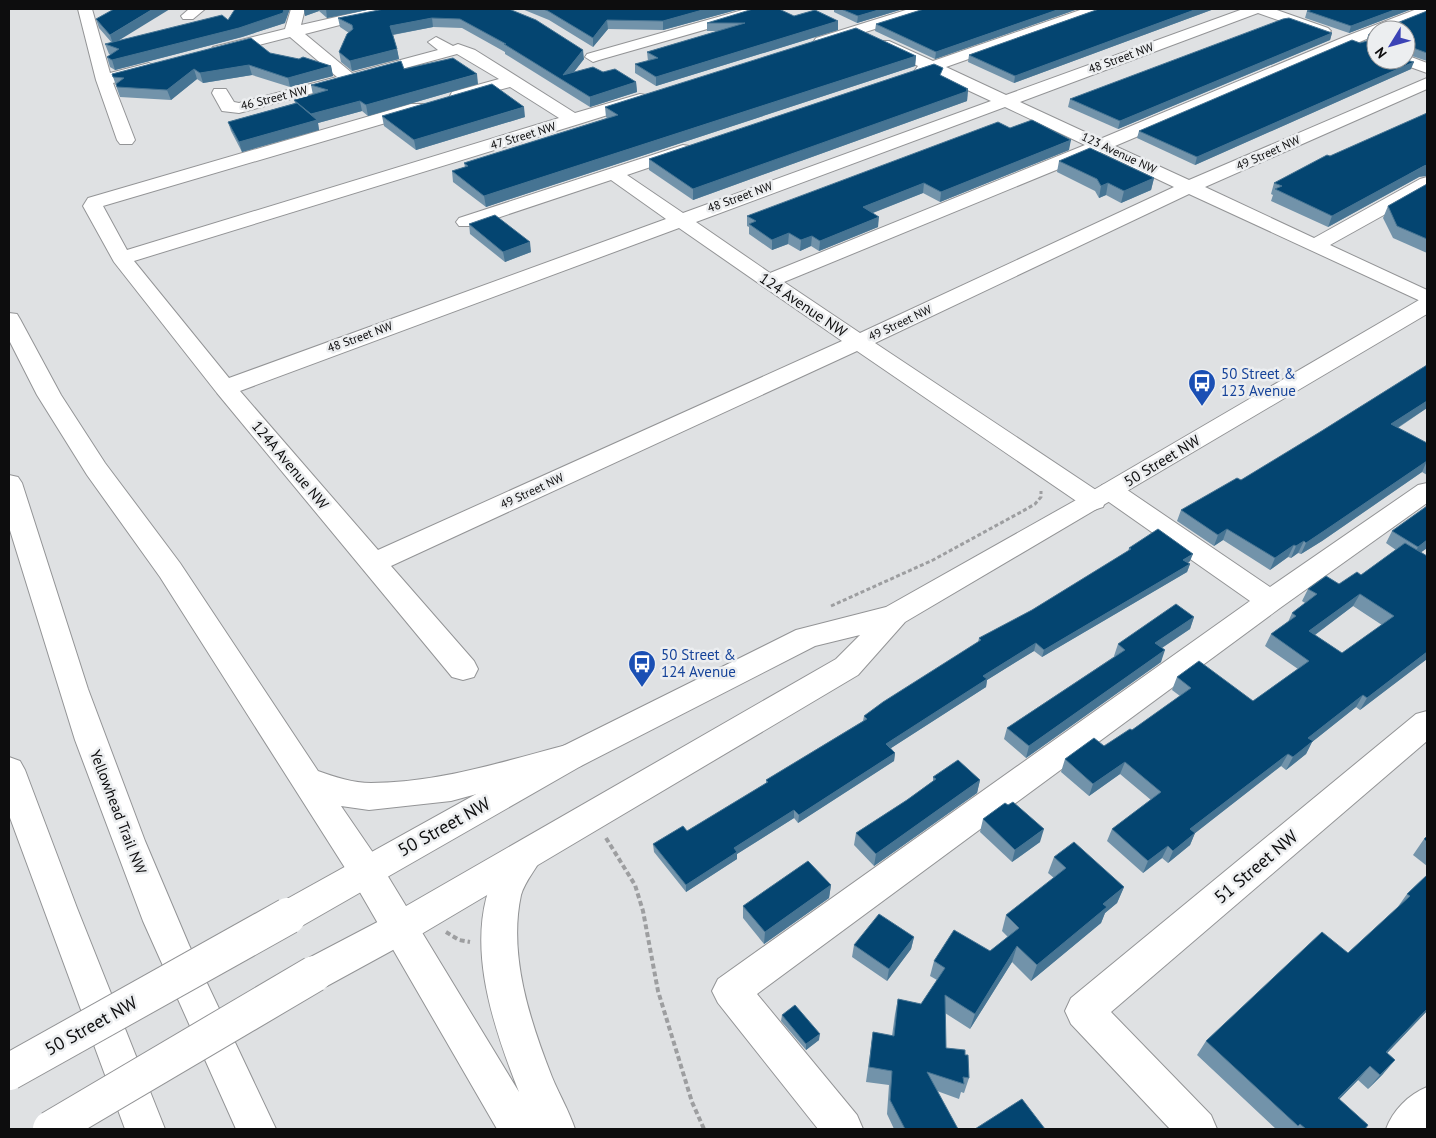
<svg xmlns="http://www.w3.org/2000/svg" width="1436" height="1138" font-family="'PT Sans',sans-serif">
  <rect width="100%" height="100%" fill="#dfe1e3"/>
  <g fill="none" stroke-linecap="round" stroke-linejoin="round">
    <defs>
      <g id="minor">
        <path d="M78,9H92L110,73L149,63L157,68L155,71L113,83L135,140L132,144H120L117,140L96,80Z"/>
        <path d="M189,9H205L193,19H183L181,16Z"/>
        <path d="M291,9H305L301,25L367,10L408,9L406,12L401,13L367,18L305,34L352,73L438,50L428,42L436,37L453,46L458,44L475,50L575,113L640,94L646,95L648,99L646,103L579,124L134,261L229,378L666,219L611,180L473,226H459L456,222L459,218L683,145L689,146L692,150L689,154L627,175L683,213L991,101L931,73L923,75L917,73L915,70L918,66L877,47L875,44L877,41H889L933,61L1083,9H1104L1102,12L946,67L1006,95L1243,9H1274L1328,28L1331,31L1323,36L1258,13L1020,102L1100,139L1344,37L1417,9H1427V15L1389,30H1376V35L1115,146L1189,180L1427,78V89L1205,187L1314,238L1420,179L1427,177V191L1330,245L1427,290V304L1189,194L875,343L1099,492L1102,485L1111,483L1120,485L1270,587L1418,485L1427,483V503L1280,608L757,994L857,1115L863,1129H818L718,1003L712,991L718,979L1250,601L1106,500L1103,507L1094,510L1085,507L857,351L391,566L474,661L478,669L474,677L463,680L452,677L217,393L114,262L83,206L88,198L411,104H423L426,108L423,112L103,206L127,250L559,118L510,87L458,101L452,100L450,96L452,92L499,79L457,54L239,113L222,111L212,93L214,89H226L234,102L239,103L337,77L290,37L219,55L211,50L213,47L285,29ZM1005,107L1085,145L770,273L696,222ZM1100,152L1174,187L860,333L784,282ZM679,228L842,341L378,550L240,391Z"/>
        <path d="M746,9H769L767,12L599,60L593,62L585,57L587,54Z"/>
        <path d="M909,9H930L928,12L828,44H816L814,41L816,38Z"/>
        <path d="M1406,55L1427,63V73L1399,63L1397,60H1406Z"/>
        <path d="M1427,711V741L1111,1012L1211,1115L1217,1129H1170L1071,1024L1065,1011L1071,998L1416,714Z"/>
        <path d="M1427,1087V1129H1386C1393,1110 1408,1095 1427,1087Z"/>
      </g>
      <path id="major" d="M1427,299V314L905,622L858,675L413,939L327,986L314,991L301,986L296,974L301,962L387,917L836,659L860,635L815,646L581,766L300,927L288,932L276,927L270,916L276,905L559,748L796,630L886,607L1085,495L1419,300Z"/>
      <g id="highway">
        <path d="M9,313L17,314L20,319L61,395L105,463L180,563L318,771C335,777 353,783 371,783C438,783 505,761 570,744L581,748L586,757L581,766L451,801L369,810L341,806L378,860L519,1092C492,1024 459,930 502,861C513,845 518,838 538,845L543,855C537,868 525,881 521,895C508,955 530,1021 552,1077C559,1094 569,1111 575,1129H497L354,882L160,577L87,475L37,395L9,340Z"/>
        <path d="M9,475L18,477L22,483L88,689L145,841L189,945L276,1129H236L143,921L75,740L9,527Z"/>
        <path d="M9,757L20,761L25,770L77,908L165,1129H125L9,815Z"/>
      </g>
    </defs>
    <use href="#minor" stroke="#939496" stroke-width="2"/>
    <use href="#major" stroke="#939496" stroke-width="2"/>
    <use href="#highway" stroke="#939496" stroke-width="2"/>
    <path stroke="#9d9ea0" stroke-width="3" stroke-dasharray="4 2.5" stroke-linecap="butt" d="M831,606L933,560L1021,512L1035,504L1041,497V491"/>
    <g stroke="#9d9ea0" stroke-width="4" stroke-dasharray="5 3" stroke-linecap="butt">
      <path d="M606,838L635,885L643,911L658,991L692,1102L704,1129"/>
      <path d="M446,932L459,940L470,942"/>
    </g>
    <use href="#minor" fill="#fff" fill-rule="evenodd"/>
    <use href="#major" fill="#fff" fill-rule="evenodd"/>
    <use href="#highway" fill="#fff" fill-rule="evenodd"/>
    <defs>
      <g id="major-bridge">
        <path d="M9,1072L288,916"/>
        <path d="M51,1129L314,974"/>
      </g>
    </defs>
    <use href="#major-bridge" stroke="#939496" stroke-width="38" stroke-linecap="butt"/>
    <use href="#major-bridge" stroke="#fff" stroke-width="36"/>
  </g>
  <g fill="#7293aa" fill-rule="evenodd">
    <path d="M304,9H372L327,18L319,11L305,16Z"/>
    <path d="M509,9L584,59L574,72H603L636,82L637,92L590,107L505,54V52L462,28L433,27L393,35L397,49L399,59L352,71L341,62L339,52L349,33L340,27L338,18Z"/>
    <path d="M522,9H740L663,30L608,29L593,47L549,20Z"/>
    <path d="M834,9H903L857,23L834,12Z"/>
    <path d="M924,9H1078L935,59L875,31L876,24Z"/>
    <path d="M1099,9H1214L1014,83L968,62L969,55Z"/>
    <path d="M1412,9L1349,33L1305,18L1307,11Z"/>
    <path d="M1427,11V61L1406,54V30H1379L1380,25H1392Z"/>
    <path d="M794,16L838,21V30L656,86L635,73V64L648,61L647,52L718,31H707V23Z"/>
    <path d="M96,19L117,42L228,20L285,23L242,37L115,70L110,67L107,57L111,55L109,54L105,44L112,43L99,28Z"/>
    <path d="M1332,33L1330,40L1118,129L1068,107L1070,99Z"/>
    <path d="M1367,41L1411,69L1195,165L1137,138L1139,131L1360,43Z"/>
    <path d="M270,53L331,66L333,76L290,87L252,75L203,83L197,79L171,100L120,97L112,74Z"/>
    <path d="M916,56L915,66L486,207L453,182L452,171L465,167L464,163L607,118L606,117L605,107Z"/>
    <path d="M404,69L478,84L368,116L362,111L318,123L319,130L242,152L231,131L228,122L295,103L294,100L313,95L311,85Z"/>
    <path d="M942,76L968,89L967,101L693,200L649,170V159Z"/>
    <path d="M382,116L525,117L416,150L384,126Z"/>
    <path d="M1010,128L1069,150L940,202L923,193L873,213L878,227L819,251L811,246L800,251L788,244L772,250L749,234V227L747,226V216Z"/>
    <path d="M1330,156L1419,177L1328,227L1271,201L1273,195L1271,194L1274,183Z"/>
    <path d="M1059,161L1154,178L1151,190L1121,203L1106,195L1099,198L1095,191L1057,172Z"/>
    <path d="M1427,184V253L1393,238L1383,218L1388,206Z"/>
    <path d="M469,224L531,252L505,262L470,234Z"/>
    <path d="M1427,365V408L1398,428L1427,443V475L1422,472L1322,541L1301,554L1298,553L1291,558L1288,557L1270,570L1223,540L1214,546L1177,521L1181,510L1241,480L1320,432Z"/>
    <path d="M1427,506V548L1421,552L1427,556V659L1360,710L1356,707L1312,742L1306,754L1286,770L1281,766L1195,833L1190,845L1168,863L1162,858L1143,873L1107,841L1112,829L1151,800L1120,774L1089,796L1061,772L1065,759L1104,746L1132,730L1180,696L1172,690L1177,677L1253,701L1298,669L1265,646L1271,634L1288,622L1292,613L1305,603L1302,601L1308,589L1339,584L1361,575L1396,550L1386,543L1392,531ZM1353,606L1382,625L1342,653L1315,635Z"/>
    <path d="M1129,548L1190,561L1188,563L1190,564L1187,572L1042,657L1034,651L987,680L986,687L891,748L895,753L894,761L798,823L794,818L737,854V859L686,892L654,852L653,844L687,831L766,783V780L863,721L864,716L978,642L979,638L1032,610L1128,551Z"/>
    <path d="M1194,617L1190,629L1162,648L1161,662L1026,758L1004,739L1007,728L1115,656H1114L1118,644Z"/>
    <path d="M933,777L980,780L977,793L874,866L854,845L856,833L907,800L933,781Z"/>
    <path d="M1008,805L1040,842L1012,862L980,832L983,819Z"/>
    <path d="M1427,836V866L1413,855L1424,839Z"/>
    <path d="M1054,857L1124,887L1117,903L1105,913L1101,923L1031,981L1012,962L970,1029L945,1013L946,1048L969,1078L964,1093L961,1092L959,1099L937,1091L958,1129H894L887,1114L889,1085L866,1082L873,1032L892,1036L895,1014L898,999L921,1004L937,980L930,976L934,961L990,951L1008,937L1002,931L1006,915L1054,878L1048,873Z"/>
    <path d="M1427,875V1011L1387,1053L1383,1074L1368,1089L1358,1080L1339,1099L1365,1129H1276L1197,1055L1206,1041L1348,953L1397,908L1407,894Z"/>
    <path d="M831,885L829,898L764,944L743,918V906Z"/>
    <path d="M914,937L911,949L887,981L852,957L854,945Z"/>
    <path d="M782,1015L819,1040L806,1050L781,1021Z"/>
  </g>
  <g fill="#467493">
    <path d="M153,9H170L113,44L110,35Z"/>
    <path d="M284,9H290L285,23L242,37L115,70L112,60Z"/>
    <path d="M304,9H318L319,11L305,16Z"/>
    <path d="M326,9H372L327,18Z"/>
    <path d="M706,9H740L663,30V21Z"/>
    <path d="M882,9H903L857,23L858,16Z"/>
    <path d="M1060,9H1078L935,59L936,52Z"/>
    <path d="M1197,9H1214L1014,83L1015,76Z"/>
    <path d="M1397,9H1412L1349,33L1351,26Z"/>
    <path d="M432,18L433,27L391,35L390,26Z"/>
    <path d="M607,20L608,29L593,47V38Z"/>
    <path d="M838,21V30L656,86V77Z"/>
    <path d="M1332,33L1330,40L1118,129L1120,121Z"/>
    <path d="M397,49L399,59L352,71L350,61Z"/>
    <path d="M583,50L584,59L566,82L563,75Z"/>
    <path d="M916,56L915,66L486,207L484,196Z"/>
    <path d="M1414,62L1411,69L1195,165L1197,157Z"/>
    <path d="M249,65L252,75L203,83L200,73Z"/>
    <path d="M331,66L333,76L290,87L288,78Z"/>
    <path d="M194,69L197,79L171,100L167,90Z"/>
    <path d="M477,74L478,84L368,116L366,105Z"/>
    <path d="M636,82L637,92L590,107V97Z"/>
    <path d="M968,89L967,101L693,200V189Z"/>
    <path d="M360,101L362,111L318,123L319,130L242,152L239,142L313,121L311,114Z"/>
    <path d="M524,107L525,117L416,150L414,140Z"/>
    <path d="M1071,140L1069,150L940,202L941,192Z"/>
    <path d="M1427,165V176L1419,177L1328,227L1332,216L1424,166Z"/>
    <path d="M1154,178L1151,190L1121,203L1124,191Z"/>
    <path d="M924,183L923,193L862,217L863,207Z"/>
    <path d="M1108,183L1106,195L1099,198L1101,186Z"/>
    <path d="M879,217L878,227L819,251L820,241Z"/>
    <path d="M789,233L788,244L772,250V240Z"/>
    <path d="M812,236L811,246L800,251L801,240Z"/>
    <path d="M530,242L531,252L505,262L503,252Z"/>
    <path d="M1427,401V408L1386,435L1391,424Z"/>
    <path d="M1427,461L1422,472L1322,541L1301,554L1306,543Z"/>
    <path d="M1227,529L1223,540L1214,546L1218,535Z"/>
    <path d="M1427,540V548L1412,559L1418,547Z"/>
    <path d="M1304,541L1298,553L1291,558L1296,546Z"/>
    <path d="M1294,545L1288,557L1270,570L1275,558Z"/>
    <path d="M1193,554L1190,561L1181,568L1183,560Z"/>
    <path d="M1190,564L1187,572L1042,657L1044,650Z"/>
    <path d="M1360,594L1353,606L1304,643L1309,631Z"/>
    <path d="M1194,617L1190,629L1151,655L1155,643Z"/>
    <path d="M1036,643L1034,651L987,680L986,687L885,752L886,744L983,676Z"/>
    <path d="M1165,650L1161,662L1026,758L1029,746Z"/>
    <path d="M1427,652V659L1360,710L1367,698Z"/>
    <path d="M1363,695L1356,707L1312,742L1306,754L1286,770L1293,757L1308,738Z"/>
    <path d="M895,753L894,761L798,823L799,815Z"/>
    <path d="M1288,754L1281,766L1185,841L1190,829Z"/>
    <path d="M1125,762L1120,774L1089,796L1093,784Z"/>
    <path d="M980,780L977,793L874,866L876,854Z"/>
    <path d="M794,810V818L737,854V859L686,892V885L734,848Z"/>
    <path d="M1044,829L1040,842L1012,862L1015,850Z"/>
    <path d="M1195,833L1190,845L1168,863L1173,851Z"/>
    <path d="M1168,846L1162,858L1143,873L1148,861Z"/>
    <path d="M831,885L829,898L764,944L765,932Z"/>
    <path d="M1124,887L1117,903L1105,913L1101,923L1031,981L1037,965L1103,904Z"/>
    <path d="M914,937L911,949L887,981L889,969Z"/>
    <path d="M1017,946L1012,962L970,1029L975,1014Z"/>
    <path d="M1427,1009V1011L1374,1067L1386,1052Z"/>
    <path d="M820,1034L819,1040L806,1050V1044Z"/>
    <path d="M1395,1060L1383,1074L1368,1089L1380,1075Z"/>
    <path d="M1370,1066L1358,1080L1327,1112L1338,1098Z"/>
  </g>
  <g fill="#044571" stroke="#467493" fill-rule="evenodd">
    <path d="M114,9H153L110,35L96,19Z"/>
    <path d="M235,9H284L283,13L239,28L112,60L107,57L119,49L105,44L222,15L228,20Z"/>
    <path d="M384,9H509L536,20L583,50L563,75L593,67L603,72L615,69L636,82L590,97L504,44H506L460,19L432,18L390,26L397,49L350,61L339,52L347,34L353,29L352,25L338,18Z"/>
    <path d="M543,9H706L663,21L607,20L593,38L548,11Z"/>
    <path d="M753,9H779L794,16L815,10L838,21L656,77L635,64L658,58L647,52L745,23H707Z"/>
    <path d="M841,9H882L858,16Z"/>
    <path d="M924,9H1060L936,52L876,24Z"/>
    <path d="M1099,9H1197L1015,76L969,55Z"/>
    <path d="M1313,9H1397L1351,26L1307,11Z"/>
    <path d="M1427,11V53L1408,46L1407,51H1406V30H1379L1380,25H1392Z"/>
    <path d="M1289,18L1332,33L1120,121L1070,99L1283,19Z"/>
    <path d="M856,28L916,56L484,196L452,171L468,166L464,163L618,115L605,107Z"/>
    <path d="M1376,31V60H1406L1414,62L1197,157L1139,131L1352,40L1360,43L1367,41L1369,34Z"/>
    <path d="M251,38L270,53L299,59L303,57L331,66L288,78L249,65L200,73L194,69L167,90L117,87L116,84L124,78L113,77L112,74Z"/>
    <path d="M453,58L477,74L366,105L360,101L311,114L294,100L328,90L311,85L401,61L404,69Z"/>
    <path d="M934,64L943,68L940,75L968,89L966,90L968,91L693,189L649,159Z"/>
    <path d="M492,84L524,107L414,140L382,116Z"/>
    <path d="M297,103L317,120L239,142L228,122Z"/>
    <path d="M1427,113V165L1424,166L1332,216L1275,189L1282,186L1274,183L1327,155L1330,156Z"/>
    <path d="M1032,120L1071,140L941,192L924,183L863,207L879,217L820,241L812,236L801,240L789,233L772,240L749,224L756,221L747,216L998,122L1010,128Z"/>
    <path d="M1090,148L1154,178L1124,191L1108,183L1101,186L1097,179L1059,161Z"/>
    <path d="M1427,184V239L1397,226L1388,206Z"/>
    <path d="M495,215L530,242L503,252L469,224Z"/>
    <path d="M1427,365V401L1391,424L1427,443V461L1327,529L1306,543L1304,541L1296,546L1294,545L1275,558L1227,529L1218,535L1181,510L1237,478L1241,480L1320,432Z"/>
    <path d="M1427,506V540L1418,547L1392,531Z"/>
    <path d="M1158,529L1193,554L1183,560L1190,564L1044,650L1036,643L983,676L987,679L886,744L895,753L799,815L794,810L734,848L737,852L686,885L653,844L683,826L687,831L768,782L766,780L867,719L864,716L883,702L981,640L979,638L1032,610L1131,549L1129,548Z"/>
    <path d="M1405,543L1427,556V652L1367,698L1363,695L1308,738L1313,741L1293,757L1288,754L1190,829L1195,833L1173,851L1168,846L1148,861L1112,829L1161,792L1125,762L1093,784L1065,759L1094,738L1104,746L1130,729L1132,730L1191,688L1177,677L1199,661L1253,701L1309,661L1271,634L1296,616L1292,613L1317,594L1308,589L1326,576L1339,584L1357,572L1361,575ZM1360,594L1394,616L1342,653L1309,631Z"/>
    <path d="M1176,604L1194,617L1155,643L1165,650L1029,746L1007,728L1125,650L1118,644Z"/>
    <path d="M958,760L980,780L876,854L856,833L907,800L936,779L933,777Z"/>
    <path d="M1013,802L1044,829L1015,850L983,819L1005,803L1008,805Z"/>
    <path d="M1427,836V842L1424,839Z"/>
    <path d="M1074,842L1124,887L1103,904L1107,907L1037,965L1017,946L975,1014L945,995L946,1048L965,1050V1055H968L969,1078L963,1077L964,1084L927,1072L958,1129H905L890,1100L892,1071L869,1067L873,1032L894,1036L898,999L921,1004L945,968L934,961L954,930L990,951L1019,928L1006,915L1066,868L1054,857Z"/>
    <path d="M808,861L831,885L765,932L743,906Z"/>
    <path d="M1427,875V1009L1386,1052L1395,1060L1380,1075L1370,1066L1338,1098L1368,1125L1365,1129H1306L1300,1124L1298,1126L1206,1041L1322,932L1348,953L1410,896L1407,894Z"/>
    <path d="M879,914L914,937L889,969L854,945Z"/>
    <path d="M795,1005L820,1034L806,1044L782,1015Z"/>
    <path d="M1022,1099L1045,1129H975Z"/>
  </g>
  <defs>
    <symbol id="bus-pin" viewBox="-11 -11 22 30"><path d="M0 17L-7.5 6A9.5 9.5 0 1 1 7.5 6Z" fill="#1a4fb4" stroke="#eceef0"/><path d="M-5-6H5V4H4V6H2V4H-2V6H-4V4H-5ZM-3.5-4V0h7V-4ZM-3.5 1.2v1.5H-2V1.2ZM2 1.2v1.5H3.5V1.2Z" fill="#fff"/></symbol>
  </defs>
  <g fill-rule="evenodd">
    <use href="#bus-pin" x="1186" y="367" width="32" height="43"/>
    <use href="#bus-pin" x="626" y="648" width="32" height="43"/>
  </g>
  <g text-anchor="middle" stroke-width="5" stroke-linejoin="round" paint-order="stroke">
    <g font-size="12" fill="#0d0d0e" stroke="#eceef0">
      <text transform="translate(1121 58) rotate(-20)" y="4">48 Street NW</text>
      <text transform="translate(274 98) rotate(-14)" y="4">46 Street NW</text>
      <text transform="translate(523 136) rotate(-17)" y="4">47 Street NW</text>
      <text transform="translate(1119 153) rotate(25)" y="4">123 Avenue NW</text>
      <text transform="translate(1268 153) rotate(-24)" y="4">49 Street NW</text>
      <text transform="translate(740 197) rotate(-20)" y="4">48 Street NW</text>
      <text transform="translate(900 323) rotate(-25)" y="4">49 Street NW</text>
      <text transform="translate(360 337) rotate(-20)" y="4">48 Street NW</text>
      <text transform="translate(532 491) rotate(-25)" y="4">49 Street NW</text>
    </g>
    <g font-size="15" fill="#0d0d0e" stroke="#eceef0">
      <text transform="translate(803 305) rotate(34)" y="5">124 Avenue NW</text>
      <text transform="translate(1162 461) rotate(-31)" y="5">50 Street NW</text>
      <text transform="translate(290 465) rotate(50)" y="5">124A Avenue NW</text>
      <text transform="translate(118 812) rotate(69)" y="5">Yellowhead Trail NW</text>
    </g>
    <g font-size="15" fill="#164399" stroke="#eceef0" text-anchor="start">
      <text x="1221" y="379">50 Street &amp;<tspan x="1221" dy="17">123 Avenue</tspan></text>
      <text x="661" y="660">50 Street &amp;<tspan x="661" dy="17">124 Avenue</tspan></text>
    </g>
    <g font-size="18" fill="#0d0d0e" stroke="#eceef0">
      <text transform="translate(444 827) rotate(-29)" y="6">50 Street NW</text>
      <text transform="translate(1256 867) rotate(-40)" y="6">51 Street NW</text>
      <text transform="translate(91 1026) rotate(-29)" y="6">50 Street NW</text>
    </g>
  </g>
  <rect width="1436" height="1138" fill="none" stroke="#0d0d0e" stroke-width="20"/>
  <g transform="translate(1391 45) rotate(233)"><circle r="24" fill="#eceef0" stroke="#939496"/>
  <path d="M0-4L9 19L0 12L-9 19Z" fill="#3b43b6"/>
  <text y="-8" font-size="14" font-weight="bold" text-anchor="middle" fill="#0d0d0e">N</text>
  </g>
</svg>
